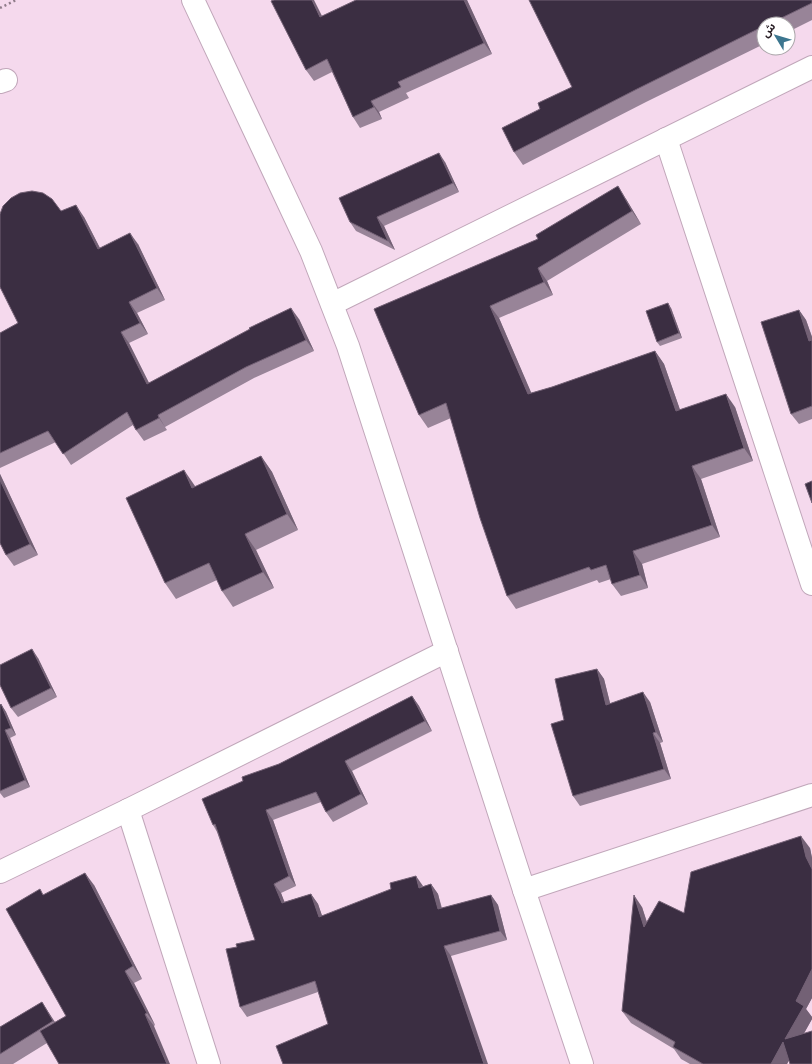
<svg xmlns="http://www.w3.org/2000/svg" width="812" height="1064" font-family="'PT Sans','Noto Sans Arabic',sans-serif">
  <rect width="100%" height="100%" fill="#f5d9ed"/>
  <g fill="none" stroke-linecap="round" stroke-linejoin="round">
    <defs>
      <g id="minor">
        <path d="M193,0L311,251L348,346L524,890L582,1064"/>
        <path d="M0,82L6,80"/>
        <path d="M666,139L812,584"/>
        <path d="M332,304L812,67"/>
        <path d="M128,810L209,1064"/>
        <path d="M0,872L128,810L447,651"/>
        <path d="M524,890L812,795"/>
      </g>
    </defs>
    <use href="#minor" stroke="#c1a7ba" stroke-width="24"/>
    <path stroke="#907d8b" stroke-width="2.5" stroke-dasharray="2 3" stroke-linecap="butt" d="M0,8L16,0"/>
    <use href="#minor" stroke="#fff" stroke-width="22"/>
  </g>
  <g fill="#988498">
    <path d="M467,0L492,54L406,93L409,98L379,112L382,119L360,128L353,117L332,72L314,81L306,70L322,16Z"/>
    <path d="M812,0V20L788,32V24H764V44L646,102L523,165L514,152L540,109L572,87Z"/>
    <path d="M445,162L459,192L384,226L395,250L356,231L350,222Z"/>
    <path d="M626,199L641,224L547,281L553,295L499,318L531,393L552,387L655,351L664,364L680,410L735,407L753,461L701,479L720,537L642,564L648,588L621,596L612,584L611,579L599,583L597,580L516,609L507,596L451,418L428,428L419,415L374,309L538,239Z"/>
    <path d="M61,211L84,217L100,248L138,244L165,300L137,313L148,334L129,343L149,383L299,319L314,351L254,378L165,427L167,430L144,441L136,430L133,425L71,465L56,442L0,468V333L18,323Z"/>
    <path d="M671,308L682,338L660,346L657,342Z"/>
    <path d="M799,310L806,320L812,337V419L799,424L791,414Z"/>
    <path d="M261,456L272,472L298,530L256,550L274,588L233,607L222,591L217,580L176,599L165,583L195,487Z"/>
    <path d="M0,474L38,555L14,566L6,555L0,543Z"/>
    <path d="M38,658L57,697L18,717L11,708Z"/>
    <path d="M597,669L604,679L610,703L650,702L663,742L660,743L671,779L580,806L573,796L564,720Z"/>
    <path d="M412,696L419,706L432,731L352,771L368,804L333,822L326,812L321,802L273,820L296,886L281,893L284,902L311,894L318,904L322,916L431,884L438,894L442,908L491,895L498,905L507,940L451,956L328,1024L318,992L247,1017L240,1007L237,947L255,940L217,832L213,825L243,781L279,764Z"/>
    <path d="M1,704L6,712L16,735L10,738L30,787L4,798L0,793V705Z"/>
    <path d="M810,848L812,858V998L806,1009L812,1017V1019L787,1064H690L681,1059L674,1049L631,1023L622,1011L642,907L647,922L684,913Z"/>
    <path d="M94,885L142,979L134,983L155,1025L154,1026L47,1043L13,1064H0V1027L42,1002L55,1022L66,1016L43,895Z"/>
  </g>
  <g fill="#736175">
    <path d="M312,0H314L328,28L320,17Z"/>
    <path d="M464,0H467L492,54L484,43Z"/>
    <path d="M371,101L379,112L382,119L374,107Z"/>
    <path d="M439,153L445,162L459,192L453,183Z"/>
    <path d="M618,186L626,199L641,224L632,211Z"/>
    <path d="M76,205L84,217L106,260L98,249Z"/>
    <path d="M377,217L384,226L395,250L388,241Z"/>
    <path d="M130,233L138,244L165,300L157,288Z"/>
    <path d="M538,268L547,281L553,295L544,282Z"/>
    <path d="M129,302L137,313L148,334L140,323Z"/>
    <path d="M668,303L671,308L682,338L679,333Z"/>
    <path d="M490,306L499,318L537,406L528,394Z"/>
    <path d="M291,308L299,319L314,351L306,340Z"/>
    <path d="M799,310L806,320L812,337V345L809,341Z"/>
    <path d="M121,332L129,343L155,395L147,384Z"/>
    <path d="M655,351L664,364L685,424L676,411Z"/>
    <path d="M726,394L735,407L753,461L744,448Z"/>
    <path d="M158,415L165,427L167,430L159,418Z"/>
    <path d="M261,456L272,472L298,530L287,514Z"/>
    <path d="M692,466L701,479L720,537L712,525Z"/>
    <path d="M184,470L195,486L203,504L192,488Z"/>
    <path d="M0,474L38,555L30,544L0,480Z"/>
    <path d="M245,534L256,550L274,588L263,572Z"/>
    <path d="M633,551L642,564L648,588L640,575Z"/>
    <path d="M32,649L38,658L57,697L51,688Z"/>
    <path d="M597,669L604,679L613,715L606,705Z"/>
    <path d="M643,692L650,702L663,742L656,732Z"/>
    <path d="M412,696L419,706L432,731L425,721Z"/>
    <path d="M1,704L6,712L16,735L11,728Z"/>
    <path d="M5,730L10,738L30,787L25,780Z"/>
    <path d="M653,733L660,743L671,779L664,769Z"/>
    <path d="M345,761L352,771L368,804L361,794Z"/>
    <path d="M266,810L273,820L296,886L289,876Z"/>
    <path d="M801,836L810,848L812,858V869L806,857Z"/>
    <path d="M85,873L94,885L142,979L133,966Z"/>
    <path d="M416,876L423,886L419,888Z"/>
    <path d="M274,884L281,893L289,913L282,903Z"/>
    <path d="M431,884L438,894L444,919L438,909Z"/>
    <path d="M311,894L318,904L326,927L319,917Z"/>
    <path d="M491,895L498,905L507,940L500,931Z"/>
    <path d="M634,895L642,907L652,939L644,927Z"/>
    <path d="M444,946L451,956L488,1064H484Z"/>
    <path d="M812,969V998L806,1009L812,1017V1019L794,1051L785,1039L796,1001Z"/>
    <path d="M125,971L134,983L155,1025L147,1013Z"/>
    <path d="M42,1002L50,1015L62,1033L53,1021Z"/>
    <path d="M145,1014L154,1026L170,1064H167Z"/>
    <path d="M783,1042L792,1054L787,1064H771Z"/>
  </g>
  <g fill="#3b2e42" stroke="#736175">
    <path d="M274,0H312L320,17L356,0H464L484,43L398,82L401,87L371,101L374,107L353,117L327,59L306,70L271,1Z"/>
    <path d="M529,0H812V3L769,24H764V26L637,89L514,152L502,128L540,109L538,103L572,87Z"/>
    <path d="M439,153L453,183L377,217L388,241L350,222L339,198Z"/>
    <path d="M618,186L632,211L538,268L544,282L490,306L528,394L552,387L655,351L676,411L726,394L744,448L692,466L712,525L633,551L640,575L612,584L606,565L591,570L589,567L507,596L480,518L446,403L419,415L374,309L538,239L536,235Z"/>
    <path d="M32,191L43,193L52,199L61,211L76,205L98,249L130,233L157,288L129,302L140,323L121,332L147,384L250,329L249,328L291,308L306,340L246,367L158,415L159,418L136,430L127,412L63,454L48,431L0,453V333L18,323L0,287V214L3,206L11,198L20,193Z"/>
    <path d="M668,303L679,333L657,342L646,311Z"/>
    <path d="M799,310L809,341L812,340V406L791,414L761,322Z"/>
    <path d="M261,456L287,514L245,534L263,572L222,591L209,563L165,583L126,498L184,470L192,488Z"/>
    <path d="M0,480L30,544L6,555L0,543Z"/>
    <path d="M812,481V503L805,484Z"/>
    <path d="M32,649L51,688L11,708L0,685V665Z"/>
    <path d="M597,669L606,705L643,692L656,732L653,733L664,769L573,796L551,724L564,720L555,679Z"/>
    <path d="M412,696L425,721L345,761L361,794L326,812L316,792L266,810L289,876L274,884L282,903L311,894L319,917L391,889L390,883L416,876L419,888L431,884L438,909L491,895L500,931L444,946L484,1064H283L276,1046L328,1024L315,981L240,1007L226,949L237,947L236,944L255,940L215,824L213,825L202,799L243,781L242,777L279,764Z"/>
    <path d="M1,704L11,728L5,730L25,780L0,791V705Z"/>
    <path d="M801,836L806,857L812,869V969L796,1001L804,1006L785,1039L812,1031V1064H790L783,1042L771,1064H703L673,1047L675,1042L622,1011L634,895L644,927L659,901L684,913L691,872Z"/>
    <path d="M85,873L133,966L125,971L147,1013L145,1014L167,1064H59L40,1031L66,1016L6,909L40,889L43,895Z"/>
    <path d="M42,1002L53,1021L0,1054V1027Z"/>
  </g>
  <g transform="translate(776 36) rotate(308)"><circle r="19" fill="#ffffff" stroke="#a9a5a8"/>
  <path d="M0-3L7 15L0 10L-7 15Z" fill="#3c768f"/>
  <text y="-6" font-size="11" font-weight="bold" text-anchor="middle" fill="#281e25">ش</text>
  </g>
</svg>
